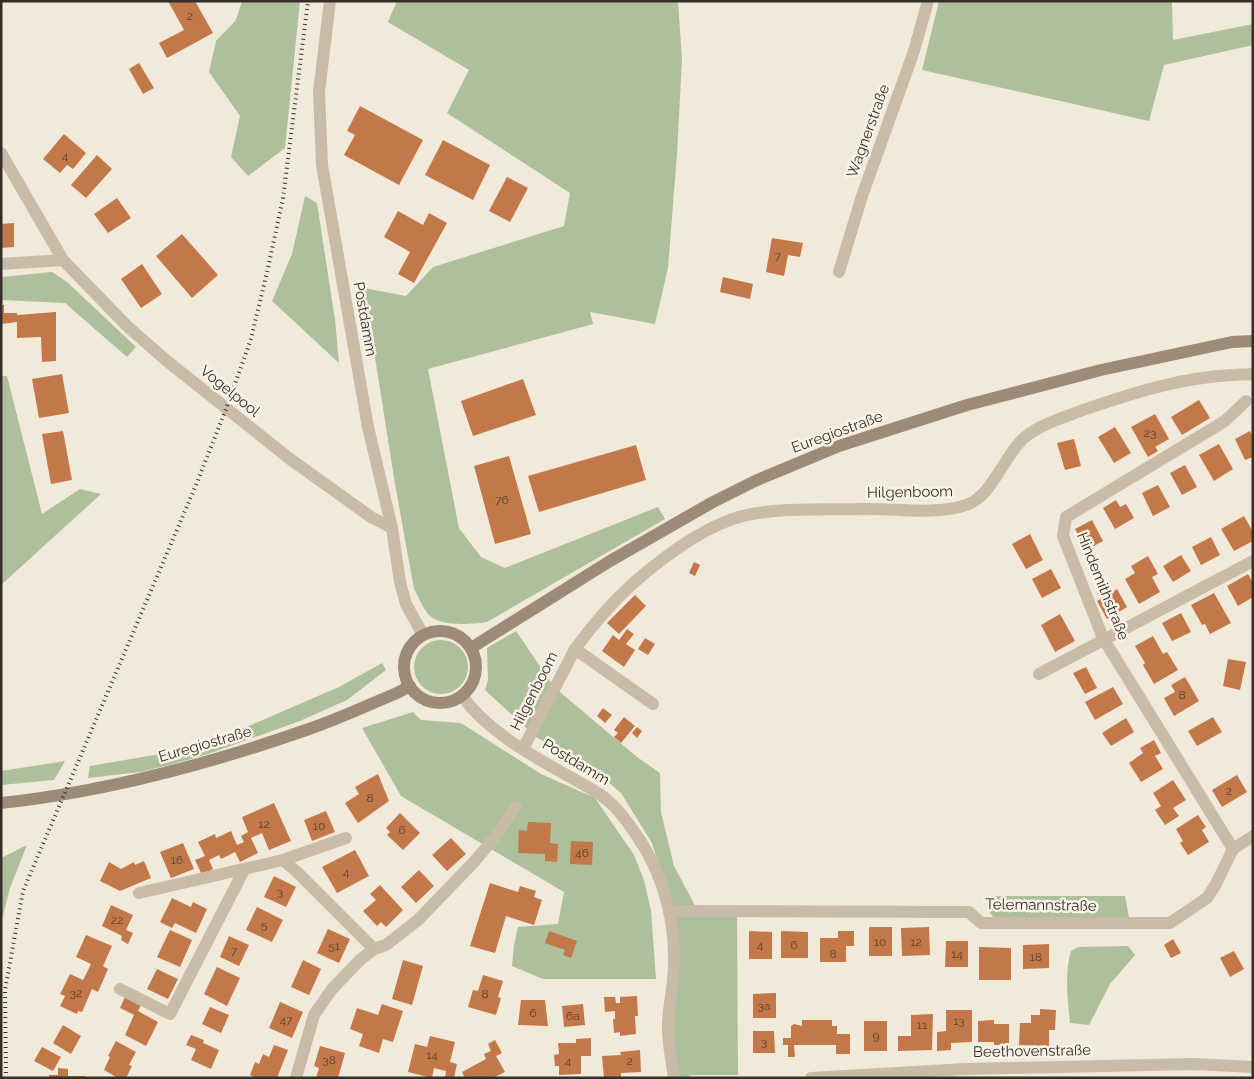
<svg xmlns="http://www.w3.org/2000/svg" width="1254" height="1079" font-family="Raleway,sans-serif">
  <rect width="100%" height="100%" fill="#f1eadb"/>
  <g fill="#aebf9b">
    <path d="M242,1H300L285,148L248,176L231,157L240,116L209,72L216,41L236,20Z"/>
    <path d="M397,1H678L682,59L677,154L668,268L655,324L590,312L593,324L428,369L459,528L481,557L505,568L658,507L665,519L487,622C473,624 442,627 430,616C423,609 419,598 414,589L395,484L364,288L406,296L433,267L564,226L570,193L447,113L469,70L388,22Z"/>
    <path d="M939,1H1172L1173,40L1253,24V45L1164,65L1149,121L922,70Z"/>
    <path d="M305,196L317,203L335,320L339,363L272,301L292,254Z"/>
    <path d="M52,272L67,282L136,347L127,357L65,303L1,300V277Z"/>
    <path d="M1,376H7L42,514L80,489L101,494L1,585Z"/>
    <path d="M516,631L554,687L637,757L660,773L661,812L674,866L698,911H737L738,1075H691L685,1078H674L670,911L661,872L652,843L621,793L600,775L536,737L485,690L488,680L487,648Z"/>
    <circle cx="441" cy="667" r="27"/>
    <path d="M382,663L386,670L347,700L300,721L208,754L177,763L140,772L88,778L90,766L160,754L203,742L251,725L339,687Z"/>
    <path d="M413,712L421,720L461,723L541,774L595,798L634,855L644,880L651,911L656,979H543L512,966L514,945L518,927L558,924L564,892L401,796L362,728Z"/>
    <path d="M65,761L54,780L1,785V771Z"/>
    <path d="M27,845L10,888L1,923V858Z"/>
    <path d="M985,896H1125L1130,923H998L990,913Z"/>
    <path d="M1128,946L1135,955L1110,984L1089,1025L1070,1023C1068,1000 1064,974 1071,951L1078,947Z"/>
  </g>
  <g fill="#c27848">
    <path d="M168,1H195L213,33L167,58L159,43L184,30Z"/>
    <path d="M139,63L154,88L143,94L129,69Z"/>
    <path d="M360,106L423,140L399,185L344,155L355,135L347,131Z"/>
    <path d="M64,134L86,153L73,169L67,165L60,173L43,159Z"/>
    <path d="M443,140L490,165L473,200L425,175Z"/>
    <path d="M97,155L112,169L86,198L71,185Z"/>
    <path d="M507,177L528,188L510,222L489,211Z"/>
    <path d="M117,198L131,218L108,233L94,214Z"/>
    <path d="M398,211L423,225L429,213L447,223L414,283L398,274L410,252L384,237Z"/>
    <path d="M14,223V247L1,248V224Z"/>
    <path d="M182,234L218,275L192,298L156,256Z"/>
    <path d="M772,238L803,243L800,257L788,255L784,276L766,272Z"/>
    <path d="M142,264L162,294L141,308L121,279Z"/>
    <path d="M723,277L753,284L750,299L720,292Z"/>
    <path d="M1,305H4V313H17V315L56,312V361L42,362L41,337L17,338V322L1,324Z"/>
    <path d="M62,374L69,413L39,418L32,379Z"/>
    <path d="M523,379L536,415L473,436L461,401Z"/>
    <path d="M1199,400L1210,418L1182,435L1171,417Z"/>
    <path d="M1155,414L1169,439L1155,447L1158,451L1148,457L1131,427Z"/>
    <path d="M1115,427L1131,453L1114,463L1098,437Z"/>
    <path d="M63,431L72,480L51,484L42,434Z"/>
    <path d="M1250,431L1253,437V457L1245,460L1235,439Z"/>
    <path d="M1074,439L1081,466L1065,470L1057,443Z"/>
    <path d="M1219,444L1233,469L1214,481L1199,455Z"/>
    <path d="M636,445L646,480L539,512L528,476Z"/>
    <path d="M509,456L531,534L495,544L474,466Z"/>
    <path d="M1185,465L1197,487L1182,495L1170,473Z"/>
    <path d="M1158,485L1170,507L1153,516L1142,493Z"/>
    <path d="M1116,500L1120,507L1126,504L1134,518L1115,529L1103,508Z"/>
    <path d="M1244,516L1253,532V541L1234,551L1221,529Z"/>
    <path d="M1092,520L1103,541L1086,550L1075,529Z"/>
    <path d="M1030,534L1043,560L1026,569L1012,544Z"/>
    <path d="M1211,537L1220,555L1201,565L1192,547Z"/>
    <path d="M1181,555L1191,571L1173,582L1163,566Z"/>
    <path d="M1148,556L1158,574L1152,577L1160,592L1139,604L1125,579L1135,573L1131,566Z"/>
    <path d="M694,562L700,565L695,576L689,573Z"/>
    <path d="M1051,569L1061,588L1042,598L1032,579Z"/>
    <path d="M1248,574L1253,583V597L1238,606L1227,586Z"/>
    <path d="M1117,589L1127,607L1107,619L1097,601Z"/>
    <path d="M1214,593L1231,623L1210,634L1205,624L1202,625L1191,605Z"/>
    <path d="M635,595L646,606L619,634L607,623Z"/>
    <path d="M1181,613L1191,632L1172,641L1162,623Z"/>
    <path d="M1060,614L1075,641L1055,652L1041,625Z"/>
    <path d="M627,629L634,634L626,644L635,650L624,667L602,651L613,635L619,640Z"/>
    <path d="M1153,636L1163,654L1167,652L1178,670L1154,684L1143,665L1145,663L1135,646Z"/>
    <path d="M645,638L655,644L648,655L638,649Z"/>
    <path d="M1228,659L1246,662L1240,690L1223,686Z"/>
    <path d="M1086,667L1097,688L1085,694L1073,673Z"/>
    <path d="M1185,677L1199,701L1174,716L1164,698L1175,692L1171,685Z"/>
    <path d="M1113,687L1123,704L1095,720L1085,702Z"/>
    <path d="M603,708L612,715L605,723L597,716Z"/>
    <path d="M624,717L635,726L621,743L614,737L618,733L614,730Z"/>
    <path d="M1213,717L1222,732L1197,746L1188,731Z"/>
    <path d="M1126,718L1134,732L1111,746L1102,733Z"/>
    <path d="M637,727L642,731L637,738L632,733Z"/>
    <path d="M1154,740L1161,753L1155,756L1163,769L1141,782L1129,763L1143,753L1140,748Z"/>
    <path d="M378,774L389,801L358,823L345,803L359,794L355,787Z"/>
    <path d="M1237,775L1247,792L1222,807L1212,790Z"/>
    <path d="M1173,780L1186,800L1173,808L1179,816L1165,825L1155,810L1161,806L1153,793Z"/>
    <path d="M274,803L291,841L269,850L262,833L251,838L258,853L240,862L235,852L221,859L219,855L209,860L213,869L202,875L195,860L205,856L198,842L215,834L216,838L231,831L237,845L244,842L241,836L248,832L242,817Z"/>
    <path d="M326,811L335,832L312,841L304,820Z"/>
    <path d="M400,813L420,833L403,850L387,835L390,832L386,828Z"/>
    <path d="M1198,815L1206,827L1202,830L1209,842L1188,855L1180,843L1183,841L1176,829Z"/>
    <path d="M528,822L551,823L550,843L558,844L557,862L545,861V854L518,853L519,830L527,831Z"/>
    <path d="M451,838L466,854L447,871L432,855Z"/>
    <path d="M571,841L593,842L592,865L570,864Z"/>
    <path d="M183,843L194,869L171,878L160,852Z"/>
    <path d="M355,850L369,876L337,893L322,867Z"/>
    <path d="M144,861L151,878L120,891L100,881L109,862L121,869L134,862L135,865Z"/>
    <path d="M419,870L434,886L416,903L401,887Z"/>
    <path d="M274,876L296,887L286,907L264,897Z"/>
    <path d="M490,883L518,892L520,886L536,891L534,897L542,900L534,925L506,916L495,953L470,946Z"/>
    <path d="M380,885L403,910L386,927L381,922L377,926L363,911L376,900L370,894Z"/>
    <path d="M172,898L191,907L193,902L207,909L196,933L175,923L172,928L160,922Z"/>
    <path d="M111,905L133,915L126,930L133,933L128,944L121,940L122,936L102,926Z"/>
    <path d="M257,907L283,920L272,942L246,930Z"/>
    <rect x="869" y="927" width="23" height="29"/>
    <path d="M929,927L930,955L902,956L901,928Z"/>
    <path d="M328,929L350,939L339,963L317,953Z"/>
    <path d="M170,930L192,940L180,967L157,957Z"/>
    <path d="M549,931L577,941L571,958L563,955L565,950L545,943Z"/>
    <path d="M749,931L772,932V959H749Z"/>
    <path d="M781,931L808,932V958H781Z"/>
    <path d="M838,931H854V946H846V962H820V938H838Z"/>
    <path d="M86,935L112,946L103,966L108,969L98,992L92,989L82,1012L78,1011L77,1014L60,1006L65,996L60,994L70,974L83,980L91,964L76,957Z"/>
    <path d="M229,936L249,945L239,966L220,957Z"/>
    <path d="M1173,939L1181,953L1171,958L1164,945Z"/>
    <path d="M946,941H968V967H945Z"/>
    <path d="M1049,944V968L1023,969V945Z"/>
    <path d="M979,947L1011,948V980H979Z"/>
    <path d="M1234,951L1244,969L1230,977L1220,958Z"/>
    <path d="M303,960L321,969L309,995L291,987Z"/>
    <path d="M403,960L423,966L412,1005L392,999Z"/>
    <path d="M217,967L240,978L227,1006L204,994Z"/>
    <path d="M157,969L178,979L168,999L147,989Z"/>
    <path d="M483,975L503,981L498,997L501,998L496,1015L468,1007L473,990L478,991Z"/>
    <path d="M776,993V1018H753V994Z"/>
    <path d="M637,996L638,1016H635L636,1034L620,1036V1032L614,1033L613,1019H615V1011L605,1012L604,997H615L616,1003H620V997Z"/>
    <path d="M125,997L141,1005L138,1011L158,1022L146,1046L125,1035L134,1015L120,1008Z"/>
    <path d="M521,1000H545L548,1026L518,1025Z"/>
    <path d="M280,1002L303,1012L292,1038L269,1028Z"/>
    <path d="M382,1004L403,1011L393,1042L383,1039L379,1053L359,1046L363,1034L350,1029L357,1008L378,1015Z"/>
    <path d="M583,1004L585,1025L564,1027L562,1006Z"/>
    <path d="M210,1007L229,1015L221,1033L202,1024Z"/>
    <path d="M1040,1009L1056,1010L1055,1030H1049V1046L1019,1045L1020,1023H1031V1015H1040Z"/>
    <path d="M946,1010H972V1042L951,1043V1050L937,1051V1032L946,1031Z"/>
    <path d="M933,1014L932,1050L898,1051V1036H911V1015Z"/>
    <path d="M802,1020H832V1026H837V1034H850V1054H836V1045H794L795,1057H788V1045H783V1038H791V1026L794,1024L802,1026Z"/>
    <path d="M994,1020V1024H1009V1045H994V1042H978V1021Z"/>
    <rect x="864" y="1021" width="23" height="30"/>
    <path d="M63,1025L81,1036L71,1054L53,1043Z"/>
    <path d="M753,1031H774L775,1053H753Z"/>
    <path d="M191,1035L204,1040L203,1043L219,1050L211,1069L191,1060L196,1049L186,1045Z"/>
    <path d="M430,1036L455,1042L450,1062L457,1064L454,1078H445L446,1071L434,1068L432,1078L408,1072L415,1044L427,1047Z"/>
    <path d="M591,1038V1056H581V1074L559,1075V1066H555L554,1055L559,1054L558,1043H576V1039Z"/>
    <path d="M495,1040L502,1053L496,1056L505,1072L493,1078H465L462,1072L486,1059L484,1054L491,1051L488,1044Z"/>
    <path d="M116,1041L136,1052L129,1065L132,1066L126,1078H118L104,1070L110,1057L108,1056Z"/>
    <path d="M274,1045L288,1050L277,1078H256L250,1075L255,1062L259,1064L263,1054L269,1057Z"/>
    <path d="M320,1046L345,1053L338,1078H316L319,1068L314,1066Z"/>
    <path d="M42,1047L61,1057L53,1071L34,1061Z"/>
    <path d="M640,1050L641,1072L621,1073V1077L604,1078L602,1056L621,1055L620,1052Z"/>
    <path d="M58,1068L68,1069V1076H85V1078H49V1075H58Z"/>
  </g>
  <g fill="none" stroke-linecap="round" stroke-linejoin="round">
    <g stroke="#c8bba7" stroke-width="12">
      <path d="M330,1L319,92L322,165L368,427L392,528L400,582L406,604L423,635"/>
      <path d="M1,153L63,260L127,326L167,361L290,459L371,517L392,528"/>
      <path d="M1,264L63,260"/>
      <path d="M839,272L862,196L914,51L928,1"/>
      <path d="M575,649C584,637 594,624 604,613C634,578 694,530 739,517C774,507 825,510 862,509C895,508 931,515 963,506C992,499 1003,456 1024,438C1041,424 1062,418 1083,410C1125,396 1166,382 1210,377C1224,375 1239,375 1253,374"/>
      <path d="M1039,674L1253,561"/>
      <path d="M523,749L575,649L653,704"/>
      <path d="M1233,849L1103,638L1063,536L1066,517L1225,421L1246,401"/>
      <path d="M283,860L297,872L374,949"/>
      <path d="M139,893L283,860L346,838"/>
      <path d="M670,911L969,912L981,923H1170L1207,898L1216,884L1233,849L1253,836"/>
      <path d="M120,989L170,1014L244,870"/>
      <path d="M296,1078L314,1015L332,989L360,960L374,949L386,945L418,920L474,862L499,832L516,807"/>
      <path d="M811,1078L965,1069L1193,1064L1253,1067"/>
    </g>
    <path stroke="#c8bba7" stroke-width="12" d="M462,696C493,739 551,765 596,792C612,801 625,818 635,833C665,875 678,928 673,980C672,996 667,1013 668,1029C668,1045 672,1062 674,1078"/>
    <g stroke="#9c8b79" stroke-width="12">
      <circle cx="440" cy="667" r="36"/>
      <path d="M471,648L610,561L713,502L755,481L839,446L967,405L1101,370L1232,342L1253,341"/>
      <path d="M1,803C106,792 209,764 309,729C339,719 368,705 397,693L410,686"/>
    </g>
    <path stroke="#352e28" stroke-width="4" stroke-dasharray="1 4" stroke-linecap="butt" d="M6,1078L5,990L23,891L196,485L226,409L251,339L268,268L283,198L308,1"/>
  </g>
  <g text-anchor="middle" stroke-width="5" stroke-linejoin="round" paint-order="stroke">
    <g font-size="12" fill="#584030">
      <text x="190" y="20">2</text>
      <text x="65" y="160">4</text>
      <text x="778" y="260">7</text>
      <text x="1150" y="437">23</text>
      <text x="502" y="504">76</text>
      <text x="1182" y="699">8</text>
      <text x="1229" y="795">2</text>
      <text x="370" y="802">8</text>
      <text x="264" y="828">12</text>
      <text x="319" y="830">10</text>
      <text x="402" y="834">6</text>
      <text x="582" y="857">46</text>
      <text x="177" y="864">16</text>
      <text x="346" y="876">4</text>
      <text x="280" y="896">3</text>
      <text x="117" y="924">22</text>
      <text x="264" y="929">5</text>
      <text x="880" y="946">10</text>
      <text x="916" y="946">12</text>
      <text x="760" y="949">4</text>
      <text x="794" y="949">6</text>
      <text x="334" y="950">51</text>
      <text x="234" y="955">7</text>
      <text x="833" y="958">8</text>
      <text x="957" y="958">14</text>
      <text x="1036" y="961">18</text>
      <text x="76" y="997">32</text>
      <text x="485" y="998">8</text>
      <text x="764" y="1010">3a</text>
      <text x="533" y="1017">6</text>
      <text x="573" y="1020">6a</text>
      <text x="286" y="1024">47</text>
      <text x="959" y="1025">13</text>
      <text x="922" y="1029">11</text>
      <text x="876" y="1040">9</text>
      <text x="764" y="1046">3</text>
      <text x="432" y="1059">14</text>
      <text x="329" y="1064">38</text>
      <text x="568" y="1065">4</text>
      <text x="630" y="1065">2</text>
    </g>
    <g font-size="15" fill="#352e28" stroke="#f9f3e7">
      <text transform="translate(868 131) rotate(-70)" y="5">Wagnerstraße</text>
      <text transform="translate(365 319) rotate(80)" y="5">Postdamm</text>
      <text transform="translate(230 391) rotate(39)" y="5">Vogelpool</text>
      <text transform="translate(837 432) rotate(-20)" y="5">Euregiostraße</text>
      <text transform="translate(910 492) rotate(-1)" y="5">Hilgenboom</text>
      <text transform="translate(1103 586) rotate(68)" y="5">Hindemithstraße</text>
      <text transform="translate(534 691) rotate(-63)" y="5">Hilgenboom</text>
      <text transform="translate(205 744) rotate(-16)" y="5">Euregiostraße</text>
      <text transform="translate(576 762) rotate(31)" y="5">Postdamm</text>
      <text transform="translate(1041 905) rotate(1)" y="5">Telemannstraße</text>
      <text transform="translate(1032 1051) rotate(-1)" y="5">Beethovenstraße</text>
    </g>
  </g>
  <rect width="1254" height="1079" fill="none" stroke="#352e28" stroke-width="5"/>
</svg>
